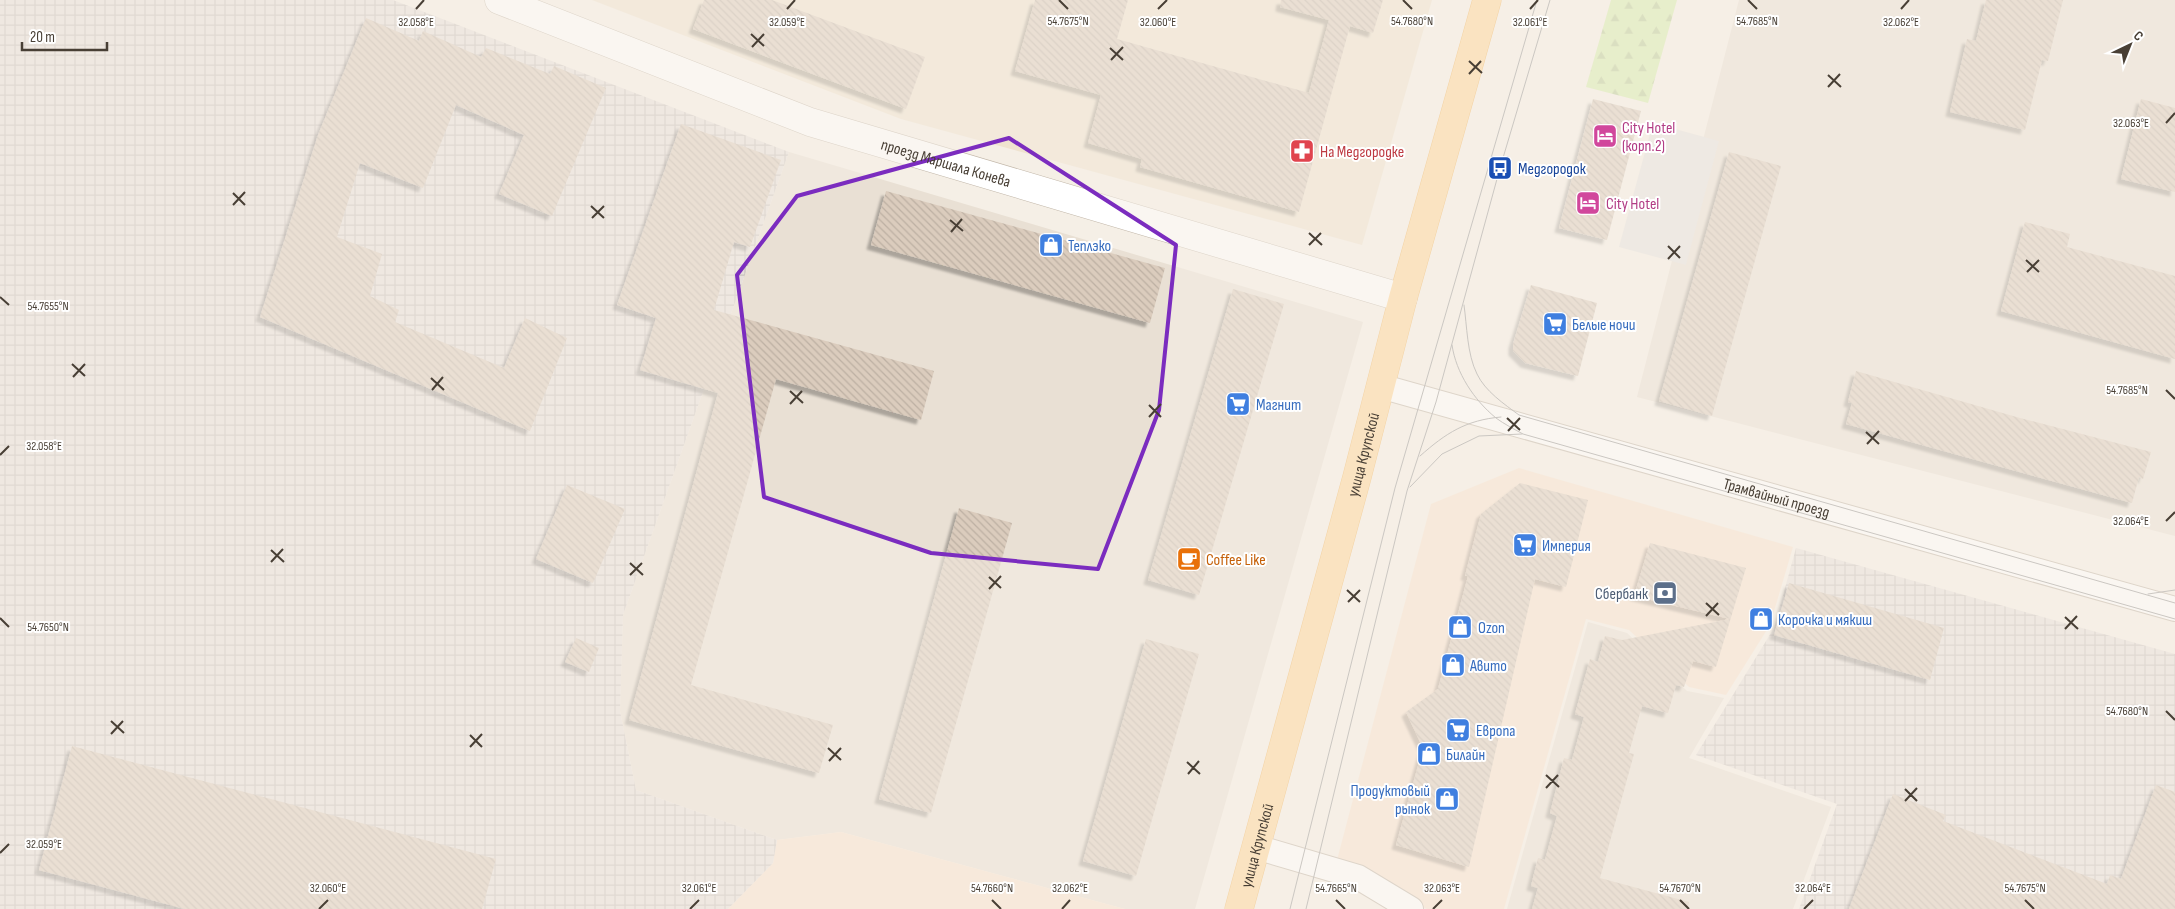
<svg xmlns="http://www.w3.org/2000/svg" width="2175" height="909" font-family="'Sofia Sans Condensed',sans-serif">
  <defs>
    <pattern id="industrial-grid" width="8" height="8" patternUnits="userSpaceOnUse" patternTransform="scale(1.25)"><rect width="8" height="8" fill="#e7e0db"/><path d="M0 4h8M4 0v8" fill="none" stroke="#c8c1bd"/></pattern>
    <pattern id="forest-firs" width="22" height="20" patternUnits="userSpaceOnUse" patternTransform="scale(1.25)"><rect width="22" height="20" fill="#d6edab"/><path d="M5 1l3.5 6h-7zM16 11l3.5 6h-7z" fill="#b9cc94"/></pattern>
    <pattern id="building-back-hatch" width="6" height="6" patternUnits="userSpaceOnUse" patternTransform="scale(1.25)"><rect width="6" height="6" fill="#dbccbd"/><path d="M-1 5l2 2M0 0l6 6M5-1l2 2" fill="none" stroke="#bdb0a3"/></pattern>
    <filter id="shadow"><feDropShadow dx="-4.5" dy="4.5" stdDeviation="1" flood-color="#0004"/></filter>
  </defs>
  <rect width="100%" height="100%" fill="#f5efe6"/>
  <g fill="#e9e0d4">
    <path d="M1739,0H2175V536L1637,397Z"/>
    <path d="M789,152L1363,322L1195,909H1125L841,832L777,840L636,790L620,711L623,615Z"/>
    <path d="M1588,622L1627,633L1687,691L1724,698L1689,758L1831,807L1793,909H1507Z"/>
  </g>
  <g fill="#f9e3cf">
    <path d="M1519,468L1793,547L1770,625L1726,695L1689,687L1629,630L1586,619L1504,909H1427L1337,860L1431,504Z"/>
    <path d="M841,832L1125,909H728L773,863L777,840Z"/>
  </g>
  <g fill="url(#industrial-grid)">
    <path d="M0,0H393L789,152L623,615L620,711L636,790L777,840L773,863L728,909H0Z"/>
    <path d="M1796,548L2175,654V909H1799L1837,804L1696,755L1774,628Z"/>
  </g>
  <path fill="#efe3cf" d="M592,0H1432L1362,245L901,119Z"/>
  <path fill="url(#forest-firs)" d="M1611,0H1677L1648,103L1586,87Z"/>
  <path fill="#e5e2df" d="M1653,123L1719,141L1686,265L1619,247Z"/>
  <g fill="url(#building-back-hatch)" filter="url(#shadow)">
    <path d="M704,0H772L925,57L906,109L693,29Z"/>
    <path d="M1035,0H1128L1117,39L1309,93L1329,20L1280,7L1281,0H1383L1373,33L1350,26L1299,212L1140,167L1142,159L1088,143L1101,95L1015,71Z"/>
    <path d="M1986,0H2063L2048,61L2042,60L2025,130L1950,112L1967,39L1976,41Z"/>
    <path d="M366,18L419,41L423,31L481,57L486,48L550,74L554,66L606,88L552,216L499,194L524,135L456,105L423,188L360,163L337,237L382,254L370,296L399,310L395,322L504,368L525,318L567,338L530,431L260,317L318,135Z"/>
    <path d="M1593,99L1641,111L1607,240L1559,228Z"/>
    <path d="M2141,99L2175,108V192L2121,179Z"/>
    <path d="M681,124L781,160L750,247L734,242L714,310L934,371L921,420L776,379L691,685L833,725L819,773L629,720L718,393L640,370L656,318L617,305Z"/>
    <path d="M1729,152L1781,166L1712,416L1659,401Z"/>
    <path d="M886,191L1165,268L1150,323L871,245Z"/>
    <path d="M2025,222L2070,234L2067,247L2175,276V359L2001,311Z"/>
    <path d="M1531,285L1597,303L1578,376L1525,363L1513,351V344Z"/>
    <path d="M1233,289L1284,304L1199,595L1148,580Z"/>
    <path d="M1856,371L2020,418L2151,452L2143,479L2139,477L2132,503L1846,424L1852,403L1848,402Z"/>
    <path d="M1520,483L1588,500L1566,587L1535,579L1469,867L1396,845L1423,748L1406,712L1438,689L1468,576H1465L1481,514Z"/>
    <path d="M567,485L625,509L593,583L536,559Z"/>
    <path d="M959,508L1012,523L931,813L879,799Z"/>
    <path d="M1650,543L1746,568L1716,667L1693,661L1684,687L1676,685L1668,713L1642,706L1629,753L1634,754L1600,878L1689,902L1688,909H1532L1538,888L1531,886L1538,858L1545,860L1557,816L1550,813L1564,758L1572,760L1584,717L1575,714L1590,659L1598,662L1605,636L1622,640L1730,619L1634,596Z"/>
    <path d="M1789,583L1944,628L1930,680L1774,635Z"/>
    <path d="M576,638L599,648L589,672L565,662Z"/>
    <path d="M1146,639L1199,654L1136,876L1083,861Z"/>
    <path d="M72,746L496,859L482,909H185L39,870Z"/>
    <path d="M2156,785L2175,792V909H1849L1893,794L1946,815L1943,821L2107,884L2110,875L2121,879Z"/>
  </g>
  <g fill="none" stroke-linecap="round" stroke-linejoin="round">
    <defs>
      <g id="minor">
        <path id="s1" d="M1380,386L2175,609"/>
        <path d="M1256,847L1358,877L1411,909"/>
      </g>
      <g id="tertiary">
        <path id="s2" d="M499,0L810,122L1403,298"/>
      </g>
      <g id="primary">
        <path id="s3" d="M1239,909L1357,477L1403,298L1487,0"/>
      </g>
    </defs>
    <use href="#minor" stroke="#c1b6a8" stroke-width="26"/>
    <use href="#tertiary" stroke="#c1b6a8" stroke-width="29"/>
    <use href="#primary" stroke="#f0b259" stroke-width="29"/>
    <use href="#minor" stroke="#fff" stroke-width="24"/>
    <use href="#tertiary" stroke="#fff" stroke-width="28"/>
    <use href="#primary" stroke="#ffd695" stroke-width="28"/>
    <g stroke="#979797" stroke-width="1">
      <path d="M1464,305C1467,326 1467,354 1477,374C1485,391 1504,404 1519,415L2175,603"/>
      <path d="M1452,345C1456,373 1474,400 1496,418C1504,424 1514,429 1523,434L2175,619"/>
      <path d="M1420,456C1446,433 1466,420 1501,417"/>
      <path d="M1410,487L1442,454L1479,436L1522,434"/>
      <path d="M2148,594L2175,590"/>
      <path d="M1290,909L1395,488L1537,0"/>
      <path d="M1306,909L1407,491L1436,402L1500,168L1550,0"/>
    </g>
  </g>
  <path d="M0 0H2175V909H0ZM1009,138L1176,245L1159,410L1098,569L931,553L764,497L737,275L797,196Z" fill="#f5efe6" fill-opacity=".55" fill-rule="evenodd"/>
  <path fill="none" stroke="#7b2cbf" stroke-width="4" stroke-linejoin="round" d="M1009,138L1176,245L1159,410L1098,569L931,553L764,497L737,275L797,196Z"/>
  <path fill="none" stroke="#483f35" stroke-width="2" d="M1059,0L1068,9M1403,0L1412,9M1748,0L1757,9M416,9L424,0M787,9L795,0M1158,9L1167,0M1530,9L1538,0M1901,9L1909,0M751,34L764,46M752,47L764,34M1110,48L1123,60M1111,60L1123,47M1469,61L1482,73M1469,74L1481,61M1828,75L1841,87M1828,87L1840,74M2166,123L2175,113M233,193L245,205M233,205L245,192M591,206L604,218M592,218L604,206M950,220L963,231M951,232L962,219M1309,233L1322,245M1309,245L1321,233M1668,246L1680,258M1668,259L1680,246M2026,260L2039,272M2027,272L2039,260M0,297L9,305M72,364L85,376M73,377L85,364M431,378L444,390M432,390L443,377M2166,390L2175,399M790,391L803,403M790,404L802,391M1149,405L1161,417M1149,417L1161,404M1507,418L1520,430M1508,431L1520,418M1866,432L1879,444M1867,444L1879,431M0,455L9,446M2166,521L2175,512M271,550L284,562M271,562L283,549M630,563L643,575M630,575L642,563M989,577L1001,588M989,589L1001,576M1347,590L1360,602M1348,602L1360,590M1706,603L1719,615M1706,616L1718,603M2065,617L2078,629M0,618L9,627M2065,629L2077,616M2166,711L2175,720M111,721L124,733M111,734L123,721M470,735L482,747M470,747L482,734M828,748L841,760M829,761L841,748M1187,762L1200,774M1188,774L1199,761M1546,775L1559,787M1546,788L1558,775M1905,789L1917,801M1905,801L1917,788M0,853L9,844M992,900L1001,909M1336,900L1345,909M1680,900L1689,909M2025,900L2034,909M319,909L328,900M690,909L699,900M1062,909L1070,900M1433,909L1442,900M1804,909L1813,900"/>
  <defs>
    <symbol id="hotel-square" viewBox="-11 -11 22 22"><rect x="-9" y="-9" width="18" height="18" rx="4" fill="#d1479c" stroke="#fff"/><path d="M-6-4.5h1.5V1H6V5H4.5V3h-9V5H-6ZM-4 0a1.8 1.8 0 1 1 3.6 0ZM.5 0V-2.5h3Q6-2.5 6 0Z" fill="#fff"/></symbol>
    <symbol id="pharmacy-square" viewBox="-11 -11 22 22"><rect x="-9" y="-9" width="18" height="18" rx="4" fill="#e0444e" stroke="#fff"/><path d="M-2-6h4v4h4v4h-4v4h-4v-4h-4v-4h4Z" fill="#fff"/></symbol>
    <symbol id="bus-square" viewBox="-11 -11 22 22"><rect x="-9" y="-9" width="18" height="18" rx="4" fill="#1a4fb4" stroke="#fff"/><path d="M-5-6H5V4H4V6H2V4H-2V6H-4V4H-5ZM-3.5-4V0h7V-4ZM-3.5 1.2v1.5H-2V1.2ZM2 1.2v1.5H3.5V1.2Z" fill="#fff"/></symbol>
    <symbol id="shop-square" viewBox="-11 -11 22 22"><rect x="-9" y="-9" width="18" height="18" rx="4" fill="#3f7fe0" stroke="#fff"/><path d="M-5-2.5h2.3a2.7 3.5 0 0 1 5.4 0H5L5.5 6h-11ZM-1.5-2.5h3a1.5 2.3 0 0 0-3 0Z" fill="#fff"/></symbol>
    <symbol id="supermarket-square" viewBox="-11 -11 22 22"><rect x="-9" y="-9" width="18" height="18" rx="4" fill="#3f7fe0" stroke="#fff"/><path d="M-6-5.5h2.5l.6 2H6L4.5 2H-2.5L-4.4-4H-6ZM-1.5 3.2a1.3 1.3 0 1 0 .1 0ZM3 3.2a1.3 1.3 0 1 0 .1 0Z" fill="#fff"/></symbol>
    <symbol id="cafe-square" viewBox="-11 -11 22 22"><rect x="-9" y="-9" width="18" height="18" rx="4" fill="#e8710a" stroke="#fff"/><path d="M-5.5-4.5H6V0H3Q3 3.5 0 3.5H-2.5Q-5.5 3.5-5.5 0ZM3-3.2v2h1.7v-2ZM-6 4.5H4V6H-6Z" fill="#fff"/></symbol>
    <symbol id="bank-square" viewBox="-11 -11 22 22"><rect x="-9" y="-9" width="18" height="18" rx="4" fill="#5c6f8a" stroke="#fff"/><path d="M-6-4H6V4H-6ZM0-2.3a2.3 2.3 0 1 0 0 4.6a2.3 2.3 0 1 0 0-4.6Z" fill="#fff"/></symbol>
  </defs>
  <g fill-rule="evenodd">
    <use href="#hotel-square" x="1591" y="122" width="28" height="28"/>
    <use href="#pharmacy-square" x="1288" y="137" width="28" height="28"/>
    <use href="#bus-square" x="1486" y="154" width="28" height="28"/>
    <use href="#hotel-square" x="1574" y="189" width="28" height="28"/>
    <use href="#shop-square" x="1037" y="231" width="28" height="28"/>
    <use href="#supermarket-square" x="1541" y="310" width="28" height="28"/>
    <use href="#supermarket-square" x="1224" y="390" width="28" height="28"/>
    <use href="#supermarket-square" x="1511" y="531" width="28" height="28"/>
    <use href="#cafe-square" x="1175" y="545" width="28" height="28"/>
    <use href="#bank-square" x="1651" y="579" width="28" height="28"/>
    <use href="#shop-square" x="1747" y="605" width="28" height="28"/>
    <use href="#shop-square" x="1446" y="613" width="28" height="28"/>
    <use href="#shop-square" x="1439" y="651" width="28" height="28"/>
    <use href="#supermarket-square" x="1444" y="716" width="28" height="28"/>
    <use href="#shop-square" x="1415" y="740" width="28" height="28"/>
    <use href="#shop-square" x="1433" y="785" width="28" height="28"/>
  </g>
  <g text-anchor="middle" stroke-width="4" stroke-linejoin="round" paint-order="stroke">
    <g font-size="16" fill="#b23c85" stroke="#fff" text-anchor="start">
      <text x="1622" y="133">City Hotel<tspan x="1622" dy="18">(корп.2)</tspan></text>
      <text x="1606" y="209">City Hotel</text>
    </g>
    <g font-size="16" fill="#be3a42" stroke="#fff" text-anchor="start">
      <text x="1320" y="157">На Медгородке</text>
    </g>
    <g font-size="16" fill="#483f35" stroke="#fff">
      <text dy="6" stroke="none"><textPath href="#s2" startOffset="476">проезд Маршала Конева</textPath></text>
      <text dy="6" stroke="none"><textPath href="#s3" startOffset="471">улица Крупской</textPath></text>
      <text dy="6" stroke="none"><textPath href="#s1" startOffset="412">Трамвайный проезд</textPath></text>
      <text dy="6" stroke="none"><textPath href="#s3" startOffset="66">улица Крупской</textPath></text>
    </g>
    <g font-size="16" fill="#164399" stroke="#fff" text-anchor="start">
      <text x="1518" y="174">Медгородок</text>
    </g>
    <g font-size="16" fill="#366cbe" stroke="#fff" text-anchor="start">
      <text x="1068" y="251">Теплэко</text>
      <text x="1572" y="330">Белые ночи</text>
      <text x="1256" y="410">Магнит</text>
      <text x="1542" y="551">Империя</text>
      <text x="1778" y="625">Корочка и мякиш</text>
      <text x="1478" y="633">Ozon</text>
      <text x="1470" y="671">Авито</text>
      <text x="1476" y="736">Европа</text>
      <text x="1446" y="760">Билайн</text>
      <text x="1430" y="796" text-anchor="end">Продуктовый<tspan x="1430" dy="18">рынок</tspan></text>
    </g>
    <g font-size="16" fill="#c56008" stroke="#fff" text-anchor="start">
      <text x="1206" y="565">Coffee Like</text>
    </g>
    <g font-size="16" fill="#4e5e75" stroke="#fff" text-anchor="end">
      <text x="1648" y="599">Сбербанк</text>
    </g>
  </g>
  <g font-size="12" text-anchor="middle" fill="#483f35" stroke="#fff" stroke-width="4" stroke-linejoin="round" paint-order="stroke">
    <text x="1757" y="25">54.7685°N</text>
    <text x="1068" y="25">54.7675°N</text>
    <text x="1412" y="25">54.7680°N</text>
    <text x="416" y="26">32.058°E</text>
    <text x="787" y="26">32.059°E</text>
    <text x="1158" y="26">32.060°E</text>
    <text x="1530" y="26">32.061°E</text>
    <text x="1901" y="26">32.062°E</text>
    <text x="2131" y="127">32.063°E</text>
    <text x="48" y="310">54.7655°N</text>
    <text x="2127" y="394">54.7685°N</text>
    <text x="44" y="450">32.058°E</text>
    <text x="2131" y="525">32.064°E</text>
    <text x="48" y="631">54.7650°N</text>
    <text x="2127" y="715">54.7680°N</text>
    <text x="44" y="848">32.059°E</text>
    <text x="328" y="892">32.060°E</text>
    <text x="699" y="892">32.061°E</text>
    <text x="1070" y="892">32.062°E</text>
    <text x="1442" y="892">32.063°E</text>
    <text x="1813" y="892">32.064°E</text>
    <text x="992" y="892">54.7660°N</text>
    <text x="1336" y="892">54.7665°N</text>
    <text x="1680" y="892">54.7670°N</text>
    <text x="2025" y="892">54.7675°N</text>
  </g>
  <g transform="translate(2130 45) rotate(43)" stroke="#ffffff" stroke-width="4" paint-order="stroke">
  <path d="M0-4L9 19L0 12L-9 19Z" fill="#483f35"/>
  <text y="-8" font-size="14" font-weight="bold" text-anchor="middle" fill="#483f35">С</text>
  </g>
  <path d="M22 42v8h85v-8" fill="none" stroke="#483f35" stroke-width="2.5"/>
  <text x="30" y="42" font-size="15" fill="#483f35" stroke="#ffffff" stroke-width="4" paint-order="stroke">20 m</text>
</svg>
